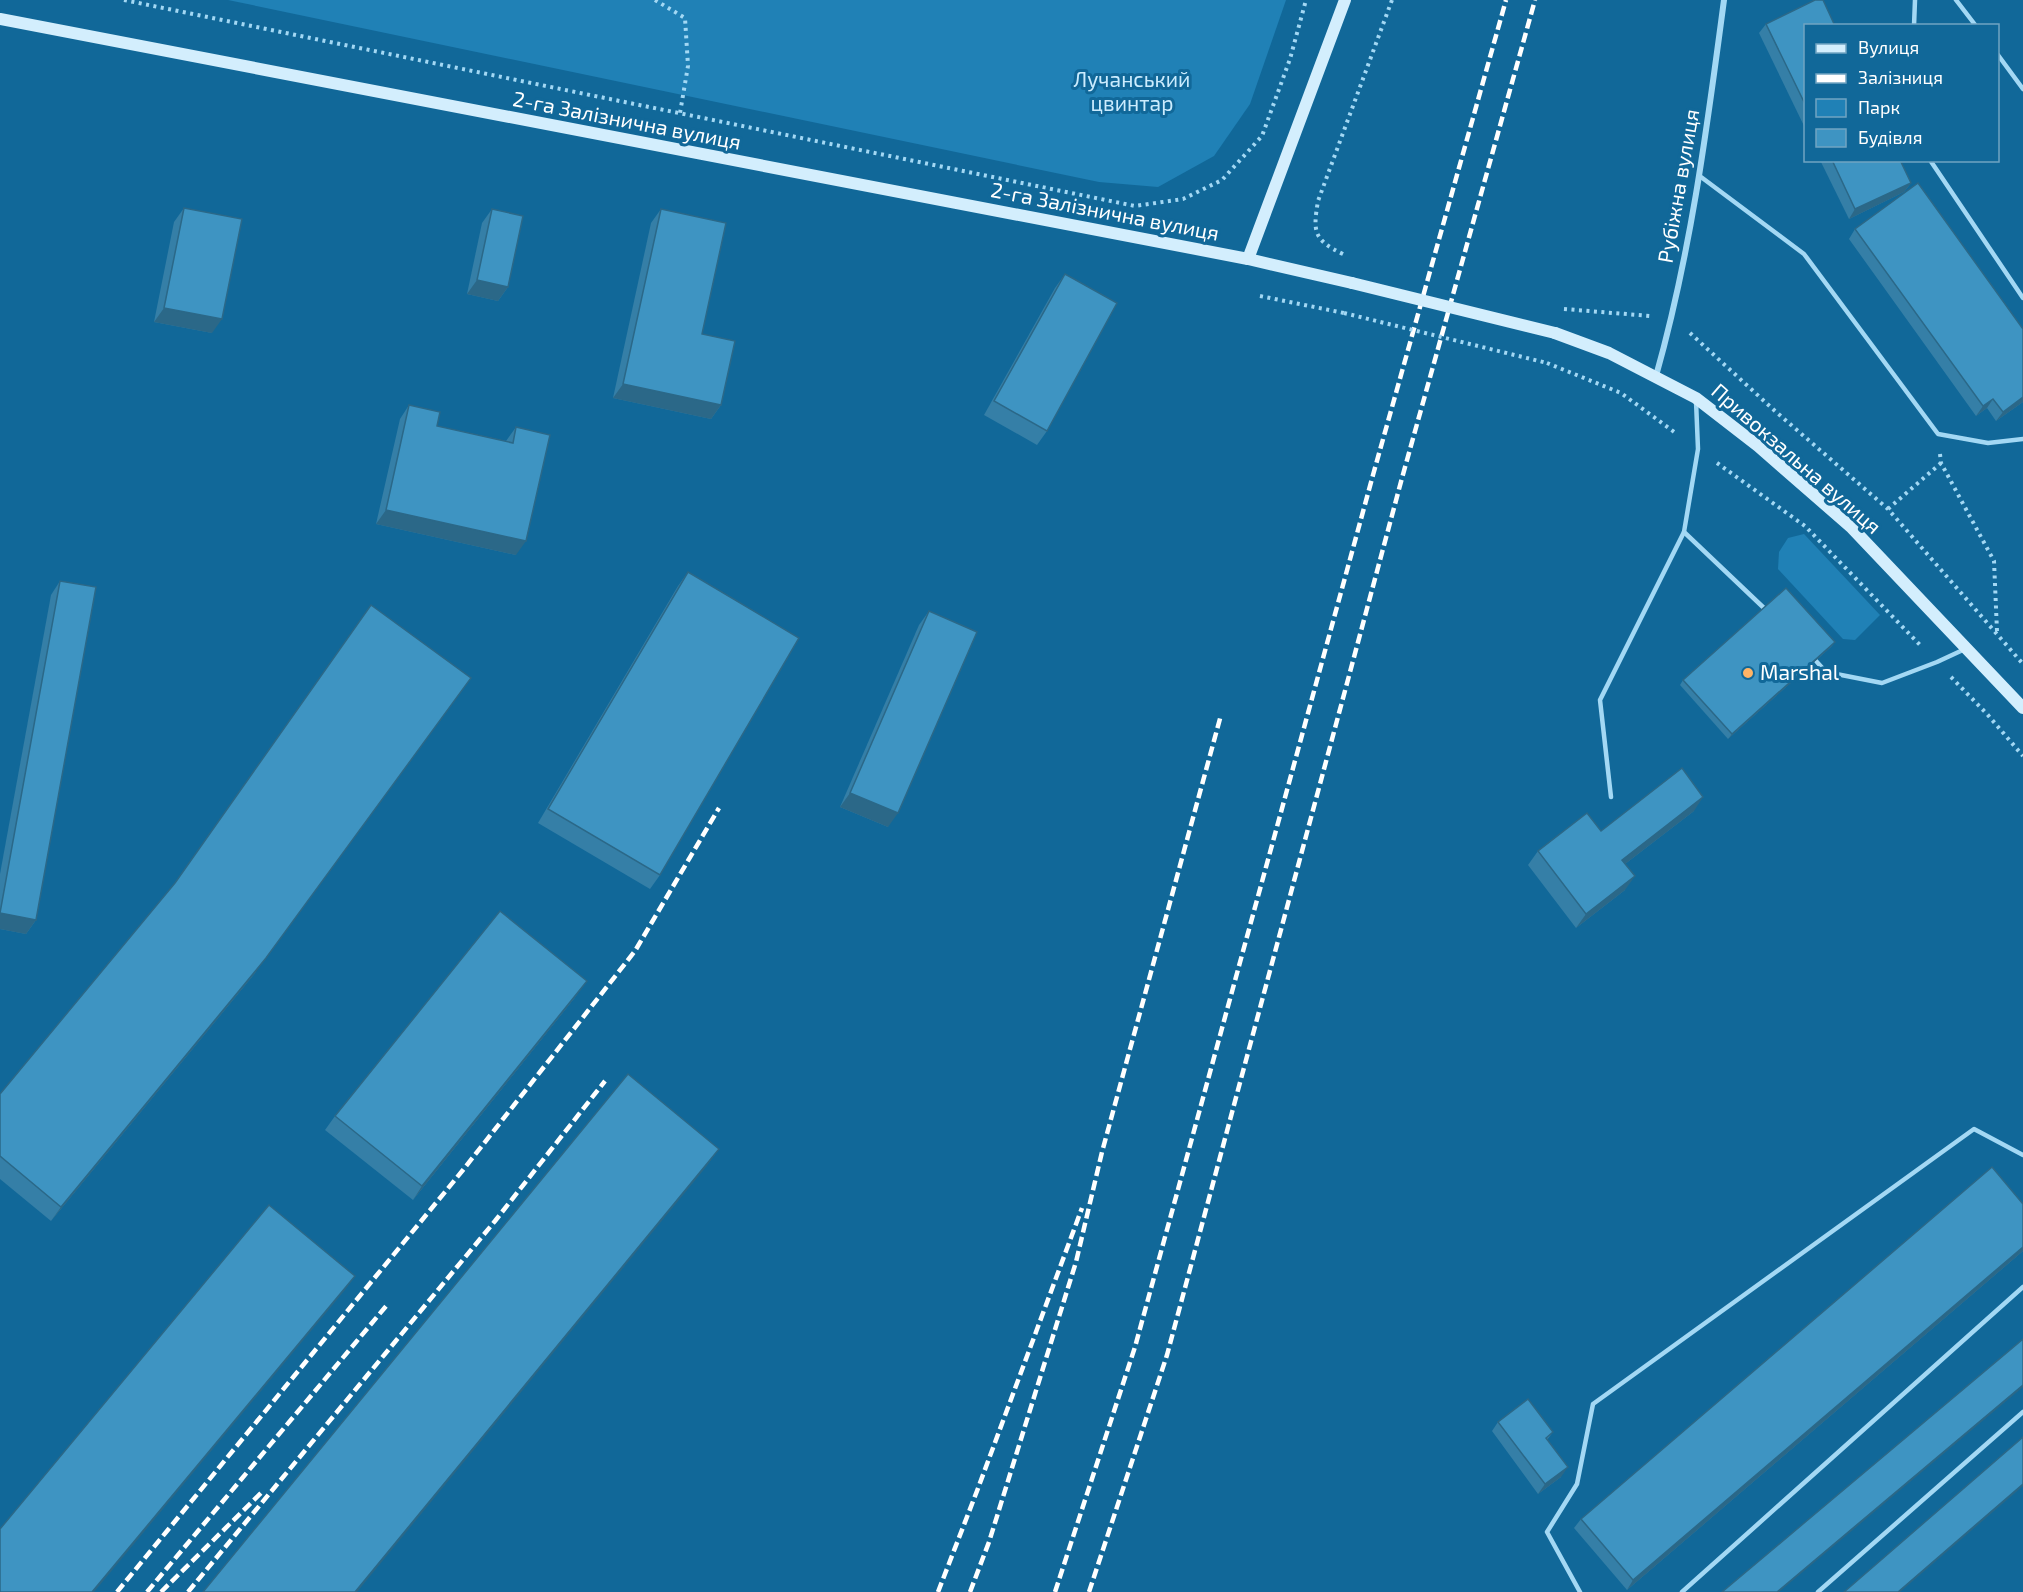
<svg xmlns="http://www.w3.org/2000/svg" width="2023" height="1592" font-family="'Exo 2',sans-serif">
  <rect width="100%" height="100%" fill="#116899"/>
  <g fill="#2081b6">
    <path d="M228,0H1286L1250,104L1214,156L1158,187L1099,182Z"/>
    <path d="M1804,534L1880,615L1855,640L1843,639L1778,569L1779,552L1788,538Z"/>
  </g>
  <g fill="none" stroke-linecap="round" stroke-linejoin="round">
    <g stroke="#a3d8f4" stroke-width="4" stroke-dasharray="3 4.5" stroke-linecap="butt">
      <path d="M124,0L1135,206L1183,199L1222,180L1262,136L1290,59L1306,0"/>
      <path d="M655,0L685,18L688,66L680,113"/>
      <path d="M1343,254C1313,240 1313,231 1318,201L1392,0"/>
      <path d="M1260,296L1344,313"/>
      <path d="M1564,309L1650,316"/>
      <path d="M1690,333L1775,411L1888,509L2023,664"/>
      <path d="M1547,363L1621,393L1677,434"/>
      <path d="M1940,454L1941,463L1994,561L1997,631"/>
      <path d="M1717,463L1805,526L1921,646"/>
      <path d="M1888,509L1941,463"/>
      <path d="M1951,677L1987,714L2023,756"/>
    </g>
    <g stroke="#a3d8f4" stroke-width="4.5">
      <path d="M1956,0L1976,26"/>
      <path d="M1914,26L1915,0"/>
      <path d="M1998,55L2023,89"/>
      <path d="M1930,160L2023,298"/>
      <path d="M1701,177L1804,254L1938,434L1988,443L2023,439"/>
      <path d="M1696,401L1698,449L1684,532L1765,609"/>
      <path d="M1816,661L1826,672L1882,683L1937,662L1965,649"/>
      <path d="M1611,797L1600,700L1684,532"/>
      <path d="M1580,1592L1547,1532L1577,1484L1593,1404L1974,1129L2023,1155"/>
      <path d="M1682,1592L2023,1287"/>
      <path d="M1818,1592L2023,1412"/>
    </g>
    <path stroke="#a3d8f4" stroke-width="6" d="M1656,376C1691,252 1707,128 1724,0"/>
    <g stroke="#d3eefd" stroke-width="12">
      <path d="M0,19L1248,259L1352,283"/>
      <path d="M1248,259L1345,0"/>
      <path d="M1555,333L1609,353L1696,398L1758,446L1852,528L2023,708"/>
    </g>
    <g stroke="#fff" stroke-width="4.5" stroke-dasharray="10 4.5" stroke-linecap="butt">
      <path d="M117,1592L463,1170L635,951L719,808"/>
      <path d="M147,1592L387,1305"/>
      <path d="M161,1592L261,1493"/>
      <path d="M188,1592L495,1221L605,1081"/>
      <path d="M938,1592L977,1491L1082,1208"/>
      <path d="M970,1592L989,1542L1076,1262L1102,1152L1221,715"/>
      <path d="M1055,1592L1135,1347L1373,475L1506,0"/>
      <path d="M1089,1592L1167,1355L1402,478L1535,0"/>
    </g>
    <path stroke="#a3d8f4" stroke-width="4" stroke-dasharray="3 4.5" stroke-linecap="butt" d="M1344,313L1547,363"/>
    <path stroke="#d3eefd" stroke-width="12" d="M1352,283L1555,333"/>
  </g>
  <g fill="#357fa7">
    <path d="M1766,24L1806,26V130L1759,33Z"/>
    <path d="M1820,160H1900L1911,183L1904,192L1849,219Z"/>
    <path d="M184,208L212,333L154,322L174,222Z"/>
    <path d="M492,209L508,287L498,301L467,294L482,223Z"/>
    <path d="M661,209L721,405L711,419L613,398L651,223Z"/>
    <path d="M1855,229L2023,402L1996,421L1987,408L1976,416L1849,239Z"/>
    <path d="M1065,274L1047,431L1037,445L984,415L1055,288Z"/>
    <path d="M409,405L437,426L506,441L516,427V555L376,524L400,419Z"/>
    <path d="M688,572L660,875L650,889L538,823L678,586Z"/>
    <path d="M60,581L36,920L26,934L0,929V874L51,595Z"/>
    <path d="M929,611L888,827L840,807L919,625Z"/>
    <path d="M1835,642L1831,647L1728,739L1680,685L1683,680Z"/>
    <path d="M1694,811L1625,864V890L1576,928L1528,865L1538,851L1601,831Z"/>
    <path d="M256,972L51,1221L0,1179V1094Z"/>
    <path d="M577,995L413,1200L325,1130L335,1116Z"/>
    <path d="M2023,1204V1251L1627,1590L1574,1528L1581,1519Z"/>
    <path d="M1498,1422L1553,1432L1547,1440L1561,1477L1538,1494L1492,1431Z"/>
  </g>
  <g fill="#2b6888">
    <path d="M1911,183L1904,192L1849,219L1855,209Z"/>
    <path d="M477,280L508,287L498,301L467,294Z"/>
    <path d="M164,308L222,319L212,333L154,322Z"/>
    <path d="M623,384L721,405L711,419L613,398Z"/>
    <path d="M2023,397V402L1996,421L2003,412Z"/>
    <path d="M1993,399L1987,408L1976,416L1983,406Z"/>
    <path d="M386,510L526,541L516,555L376,524Z"/>
    <path d="M1835,642L1831,647L1728,739L1732,734Z"/>
    <path d="M461,692L256,972L51,1221L61,1207Z"/>
    <path d="M850,793L898,813L888,827L840,807Z"/>
    <path d="M1703,797L1694,811L1612,874L1622,860Z"/>
    <path d="M1635,876L1625,890L1576,928L1586,914Z"/>
    <path d="M0,913L36,920L26,934L0,929Z"/>
    <path d="M587,981L577,995L413,1200L422,1186Z"/>
    <path d="M719,1149L706,1167L357,1592H355Z"/>
    <path d="M2023,1247V1251L1627,1590L1633,1580Z"/>
    <path d="M355,1276L345,1290L94,1592H92Z"/>
    <path d="M2023,1385V1387L1779,1592H1777Z"/>
    <path d="M1568,1467L1561,1477L1538,1494L1545,1484Z"/>
    <path d="M2023,1484V1486L1900,1592H1898Z"/>
  </g>
  <g fill="#3e94c2" stroke="#2b6888" stroke-width="1.5">
    <path d="M1815,0H1823L1835,26H1806V106L1766,24Z"/>
    <path d="M1832,160H1900L1911,183L1855,209Z"/>
    <path d="M1918,183L2023,329V397L2003,412L1993,399L1983,406L1855,229Z"/>
    <path d="M184,208L242,219L222,319L164,308Z"/>
    <path d="M492,209L523,216L508,287L477,280Z"/>
    <path d="M661,209L726,223L702,334L735,341L721,405L623,384Z"/>
    <path d="M1065,274L1117,303L1047,431L994,401Z"/>
    <path d="M409,405L440,412L437,426L513,443L516,427L550,435L526,541L386,510Z"/>
    <path d="M688,572L799,638L660,875L548,809Z"/>
    <path d="M60,581L96,587L36,920L0,913Z"/>
    <path d="M1786,588L1835,642L1732,734L1683,680Z"/>
    <path d="M371,605L471,678L266,958L61,1207L0,1156V1094L175,883Z"/>
    <path d="M929,611L977,632L898,813L850,793Z"/>
    <path d="M1682,768L1703,797L1622,860L1635,876L1586,914L1538,851L1587,813L1601,831Z"/>
    <path d="M500,911L587,981L422,1186L335,1116Z"/>
    <path d="M628,1074L719,1149L355,1592H203Z"/>
    <path d="M1992,1167L2023,1204V1247L1633,1580L1581,1519Z"/>
    <path d="M269,1205L355,1276L92,1592H0V1529Z"/>
    <path d="M2023,1339V1385L1777,1592H1722Z"/>
    <path d="M1528,1399L1553,1432L1546,1438L1568,1467L1545,1484L1498,1422Z"/>
    <path d="M2023,1437V1484L1898,1592H1844Z"/>
  </g>
  <circle fill="#ffb466" stroke="#116899" stroke-width="2" cx="1748" cy="673" r="6"/>
  <g text-anchor="middle" stroke-width="6" stroke-linejoin="round" paint-order="stroke">
    <g font-size="21" fill="#cbecfe" stroke="#116899">
      <text x="1132" y="87">Лучанський<tspan x="1132" dy="24">цвинтар</tspan></text>
    </g>
    <g font-size="21" fill="#fff" stroke="#116899">
      <text transform="translate(627 121) rotate(11)" y="7">2-га Залізнична вулиця</text>
      <text transform="translate(1679 186) rotate(-80)" y="7">Рубіжна вулиця</text>
      <text transform="translate(1105 212) rotate(11)" y="7">2-га Залізнична вулиця</text>
      <text transform="translate(1796 459) rotate(41)" y="7">Привокзальна вулиця</text>
    </g>
    <g font-size="21" fill="#fff" stroke="#116899" text-anchor="start">
      <text x="1760" y="680">Marshal</text>
    </g>
  </g>
  <rect x="1804" y="24" width="195" height="138" fill="#116899" stroke="#70a4c2" stroke-width="1.5"/>
  <rect x="1816" y="44" width="30" height="9" fill="#d3eefd" stroke="#70a4c2" stroke-width="1.5"/>
  <text x="1858" y="54" font-size="18" fill="#ffffff">Вулиця</text>
  <rect x="1816" y="74" width="30" height="9" fill="#ffffff" stroke="#70a4c2" stroke-width="1.5"/>
  <text x="1858" y="84" font-size="18" fill="#ffffff">Залізниця</text>
  <rect x="1816" y="99" width="30" height="18" fill="#2081b6" stroke="#70a4c2" stroke-width="1.5"/>
  <text x="1858" y="114" font-size="18" fill="#ffffff">Парк</text>
  <rect x="1816" y="129" width="30" height="18" fill="#3e94c2" stroke="#70a4c2" stroke-width="1.5"/>
  <text x="1858" y="144" font-size="18" fill="#ffffff">Будівля</text>
</svg>
